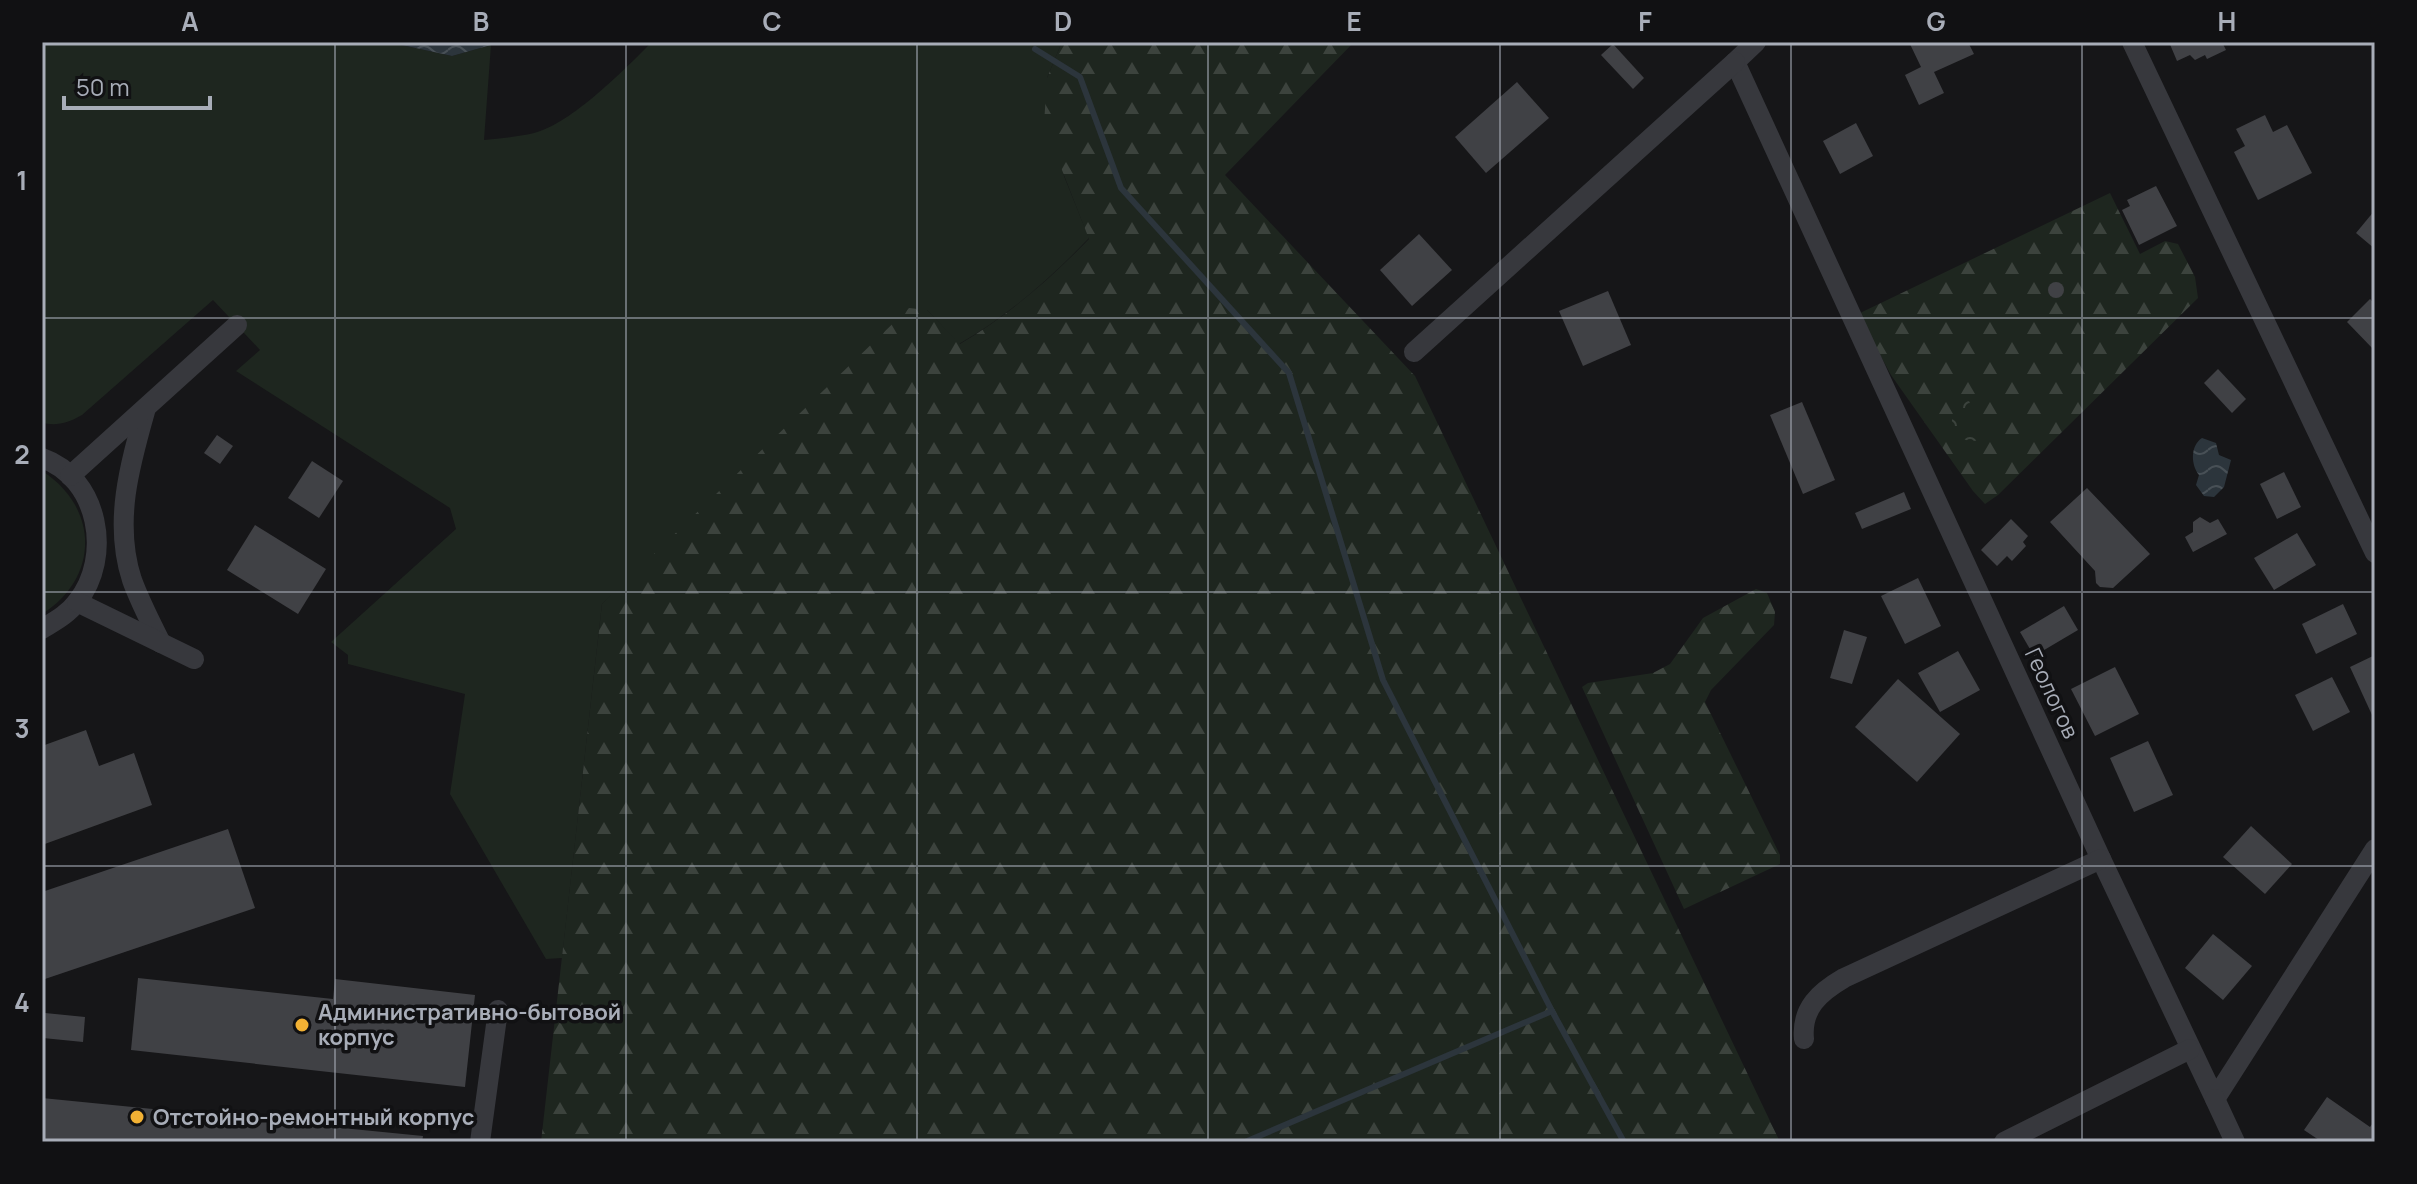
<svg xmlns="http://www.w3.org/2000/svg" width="2417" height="1184" font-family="Manrope,sans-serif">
  <defs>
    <pattern id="forest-firs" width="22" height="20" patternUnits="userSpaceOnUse" patternTransform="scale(2)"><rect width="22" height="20" fill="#1e261f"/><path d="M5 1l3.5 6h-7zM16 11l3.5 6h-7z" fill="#3c433d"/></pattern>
    <pattern id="park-crowns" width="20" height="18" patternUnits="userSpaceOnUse" patternTransform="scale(2)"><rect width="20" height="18" fill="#1e261f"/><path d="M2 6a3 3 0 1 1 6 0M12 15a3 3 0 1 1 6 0" fill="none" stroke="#3c433d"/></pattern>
    <pattern id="water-waves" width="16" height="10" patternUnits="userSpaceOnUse" patternTransform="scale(2)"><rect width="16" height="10" fill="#2c353c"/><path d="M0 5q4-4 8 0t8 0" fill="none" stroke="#485056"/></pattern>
  </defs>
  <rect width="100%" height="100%" fill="#161618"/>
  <g fill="#1e261f">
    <path d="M42,42H388L452,56L491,45L484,140C501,138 518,137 534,133C571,124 625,69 652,42H1062L1047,78L1064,176L1089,238C1050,279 1008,316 959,344L927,310L602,604L562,958L546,959L450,794L465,694L348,664V655L331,642L456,529L450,508L236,371L260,350L213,300L82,415C68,423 58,426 42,423Z"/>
    <path d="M42,471C99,507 100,578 42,614Z"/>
  </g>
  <g fill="url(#forest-firs)">
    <path d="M1062,42H1354L1225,175L1415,376L1780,1142H541L602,604L909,308L927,310L960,344C1008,316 1050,279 1089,239L1044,124L1047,78Z"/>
    <path d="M2110,193L2140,254L2165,241L2178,244L2195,277L2198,298L1998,495L1985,504L1973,491L1891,375L1858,314Z"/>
    <path d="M1756,589L1767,593L1775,612L1774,625L1711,690L1705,702L1780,855V864L1684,909L1582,687L1588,683L1653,673L1670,664L1703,618Z"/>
  </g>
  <path fill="url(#park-crowns)" d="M1968,399L1986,437C1957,454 1936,412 1968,399Z"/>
  <g fill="url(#water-waves)">
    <path d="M388,42H493L491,45L452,56Z"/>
    <path d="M2202,438L2216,443L2219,455L2231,460L2224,487L2214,497L2204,496L2196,485L2199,475C2191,465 2190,446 2202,438Z"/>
  </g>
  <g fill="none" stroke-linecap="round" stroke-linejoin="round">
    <g stroke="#2c353c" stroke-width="6">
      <path d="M1035,49L1080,77L1121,188L1289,373L1383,680L1552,1011L1624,1142"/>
      <path d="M1245,1142L1552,1011"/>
    </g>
  </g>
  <g fill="#404145">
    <path d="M1909,42H1968L1974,54L1934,72L1944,93L1919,105L1905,75L1921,67Z"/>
    <path d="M2169,42H2222L2226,50L2207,59L2205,55L2195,60L2190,55L2177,61Z"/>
    <path d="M1613,44L1644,78L1633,89L1601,55Z"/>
    <path d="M1517,82L1549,118L1486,173L1455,137Z"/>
    <path d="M2265,115L2273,132L2287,125L2312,173L2258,200L2234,152L2245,146L2236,129Z"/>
    <path d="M1856,123L1873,156L1840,174L1823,141Z"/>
    <path d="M2156,186L2177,226L2139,245L2122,210L2130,206L2127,200Z"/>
    <path d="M2375,210V249L2356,233Z"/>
    <path d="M1419,234L1452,270L1412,306L1380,270Z"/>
    <circle cx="2056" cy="290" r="8"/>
    <path d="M1608,291L1631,345L1583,366L1559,311Z"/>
    <path d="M2370,299L2375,304V351L2347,322Z"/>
    <path d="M2218,369L2246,399L2232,413L2204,383Z"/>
    <path d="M1802,402L1835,480L1803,494L1770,415Z"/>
    <path d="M217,435L233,446L220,464L204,453Z"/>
    <path d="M312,461L343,481L319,518L288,498Z"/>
    <path d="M2284,472L2301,507L2277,519L2260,484Z"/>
    <path d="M2087,488L2150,554L2113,588L2100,587L2096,583L2095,571L2050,522Z"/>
    <path d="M1904,492L1911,509L1862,529L1855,513Z"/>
    <path d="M2200,517L2210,523L2218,519L2227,534L2193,552L2185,537L2193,532V522Z"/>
    <path d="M2011,519L2028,536L2023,542L2026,546L2012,561L2007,556L1997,566L1981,550Z"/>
    <path d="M255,525L326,569L298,614L227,570Z"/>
    <path d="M2297,533L2316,565L2274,590L2254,558Z"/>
    <path d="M1918,578L1941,626L1905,644L1881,596Z"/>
    <path d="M2343,604L2357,634L2316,654L2302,624Z"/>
    <path d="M2064,606L2078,630L2034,656L2020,632Z"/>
    <path d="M1844,630L1867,637L1852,684L1830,678Z"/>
    <path d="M1958,651L1980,690L1940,712L1918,673Z"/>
    <path d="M2375,655V713L2372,715L2350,667Z"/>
    <path d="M2115,667L2139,714L2095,736L2071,689Z"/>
    <path d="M2332,677L2350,712L2313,731L2295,695Z"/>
    <path d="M1898,679L1960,734L1917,782L1855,727Z"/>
    <path d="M86,730L99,766L134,753L152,805L42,845V746Z"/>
    <path d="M2148,741L2173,795L2134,812L2110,758Z"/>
    <path d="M2251,826L2292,864L2265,894L2223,857Z"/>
    <path d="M228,829L255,908L42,980V892Z"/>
    <path d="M2213,934L2252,966L2223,1000L2185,968Z"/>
    <path d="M138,978L333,999L335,979L475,995L465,1087L131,1050Z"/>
    <path d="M45,1013L85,1017L83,1042L43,1038Z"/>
    <path d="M2327,1097L2370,1127L2375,1120V1142H2322L2304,1130Z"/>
    <path d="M42,1098L423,1136L422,1142H42Z"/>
  </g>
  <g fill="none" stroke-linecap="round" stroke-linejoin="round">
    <g stroke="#37383d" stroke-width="20">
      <path d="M1756,42L1735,62L2101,859L2215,1099L2375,849"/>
      <path d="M2132,42L2375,553"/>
      <path d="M1414,352L1735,62"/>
      <path d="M146,408C130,464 113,522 132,580C140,602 151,623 161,643"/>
      <path d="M42,458C99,478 113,557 77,602C68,614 55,621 42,629"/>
      <path d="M70,476L237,325"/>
      <path d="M77,602L194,659"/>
      <path d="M1804,1039C1801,1008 1820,992 1844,978L2101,859"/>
      <path d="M2215,1099L2235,1142"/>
      <path d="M480,1142L498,1010"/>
      <path d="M2004,1142L2190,1049"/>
    </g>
  </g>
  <path fill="none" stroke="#a8adb8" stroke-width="2" stroke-opacity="0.55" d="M335,42V1142M626,42V1142M917,42V1142M1208,42V1142M1500,42V1142M1791,42V1142M2082,42V1142M42,318H2375M42,592H2375M42,866H2375"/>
  <g fill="#f2b134" stroke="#111113" stroke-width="3">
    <circle cx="302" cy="1025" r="8"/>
    <circle cx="137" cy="1117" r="8"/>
  </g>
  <g text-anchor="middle" stroke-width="7" stroke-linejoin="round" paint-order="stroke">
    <g font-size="22" fill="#a8adb8" stroke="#111113">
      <text transform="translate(2052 693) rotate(65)" y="8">Геологов</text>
    </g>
    <g font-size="22" font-weight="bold" fill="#a8adb8" stroke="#111113" text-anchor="start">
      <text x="318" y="1020">Административно-бытовой<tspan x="318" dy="25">корпус</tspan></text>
      <text x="153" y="1125">Отстойно-ремонтный корпус</text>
    </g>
  </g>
  <rect width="2417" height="1184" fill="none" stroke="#111113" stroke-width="88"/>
  <path d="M64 96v12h146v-12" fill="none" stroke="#a8adb8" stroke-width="4"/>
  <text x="76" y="96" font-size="24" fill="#a8adb8" stroke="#111113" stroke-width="6" paint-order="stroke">50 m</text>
  <rect x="44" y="44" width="2329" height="1096" fill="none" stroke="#a8adb8" stroke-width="3"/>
  <g font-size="26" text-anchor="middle" font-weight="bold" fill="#a8adb8">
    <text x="190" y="31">A</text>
    <text x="481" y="31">B</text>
    <text x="772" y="31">C</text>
    <text x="1063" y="31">D</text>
    <text x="1354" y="31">E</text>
    <text x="1645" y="31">F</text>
    <text x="1936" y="31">G</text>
    <text x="2227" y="31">H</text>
    <text x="22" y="190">1</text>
    <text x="22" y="464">2</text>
    <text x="22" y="738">3</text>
    <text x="22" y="1012">4</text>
  </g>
</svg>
